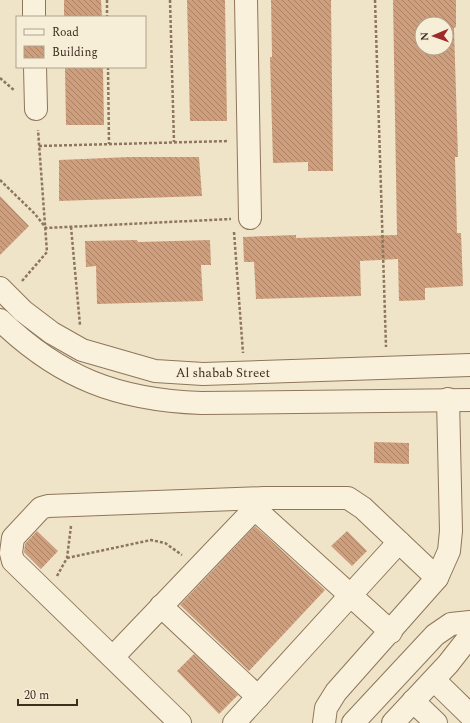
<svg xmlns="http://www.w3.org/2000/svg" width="470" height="723" font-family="Spectral,serif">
  <defs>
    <pattern id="building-back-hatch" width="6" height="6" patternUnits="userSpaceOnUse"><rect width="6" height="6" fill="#cf9f7d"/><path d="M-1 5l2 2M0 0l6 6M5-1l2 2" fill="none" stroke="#a98266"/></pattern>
  </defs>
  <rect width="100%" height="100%" fill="#f0e4c8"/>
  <g fill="url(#building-back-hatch)" fill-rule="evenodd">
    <path d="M64,0H101L102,17H64Z"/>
    <path d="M187,0H225L227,121H190Z"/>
    <path d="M271,0H331L333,171H308V162L273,163L270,57H272Z"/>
    <path d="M393,0H456V27L454,28L458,157H455L457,233H461L463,286L425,288V300L399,301L398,259L360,261L361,296L256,299L254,262H244L243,237L296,235V238L397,235ZM422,24H446V48H422Z"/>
    <path d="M65,67H103L104,125H66Z"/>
    <path d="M129,157H199L202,196L59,201V160Z"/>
    <path d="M0,196L29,226L0,255Z"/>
    <path d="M137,240L138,242L210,240L211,265H201L203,301L97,304L96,266L86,267L85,241Z"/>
    <path d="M374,442L409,443V464L374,463Z"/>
    <path d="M255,526L325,590L249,671L180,605Z"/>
    <path d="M37,531L58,551L41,569L24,552L25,544Z"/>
    <path d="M347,531L367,551L352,566L331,546Z"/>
    <path d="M194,654L238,695L219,714L177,671Z"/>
  </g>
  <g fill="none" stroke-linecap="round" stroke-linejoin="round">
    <defs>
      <g id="minor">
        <path d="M34,0V17"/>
        <path d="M246,0L250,218"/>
        <path d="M35,67L36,109"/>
        <path d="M0,288L23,311L52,333L82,350L155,371L203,374L470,365"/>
        <path d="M0,320C60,378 118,400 201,403L470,400"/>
        <path d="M255,509L391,632"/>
        <path d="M161,606L258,697"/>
        <path d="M113,657L265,498"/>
        <path d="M434,680L470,715"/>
        <path d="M413,701L436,723"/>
        <path d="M180,723L13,561L11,553L13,538L41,508L48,506L265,498H348L363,508L437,578"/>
        <path d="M234,723L399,542"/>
        <path d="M324,723L326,708L336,692L437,578L449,551L451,531L448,399"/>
        <path d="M353,723L435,635L451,624L470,622"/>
        <path d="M393,723L448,664L470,636"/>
      </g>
    </defs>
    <use href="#minor" stroke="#8d765c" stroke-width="24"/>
    <g stroke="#8d765c" stroke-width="2.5" stroke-dasharray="3 2" stroke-linecap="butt">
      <path d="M107,0V17"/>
      <path d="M170,0L174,142"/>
      <path d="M375,0L386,347"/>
      <path d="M108,67L109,144"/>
      <path d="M0,78L15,91"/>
      <path d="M39,146L229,141"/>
      <path d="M0,180L35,214L46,228L231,219"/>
      <path d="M71,227L80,325"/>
      <path d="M234,232L243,353"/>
      <path d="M22,281L47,252L38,130"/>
      <path d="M67,558L151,540L165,543L182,555"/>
      <path d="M57,576L67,558L71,526"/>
    </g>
    <use href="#minor" stroke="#faf1dc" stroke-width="22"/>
  </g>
  <g text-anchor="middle" stroke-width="3" stroke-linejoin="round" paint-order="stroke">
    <g font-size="13" fill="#3d2e20" stroke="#f7eed8">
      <text x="223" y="377">Al shabab Street</text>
    </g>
  </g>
  <rect x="16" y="16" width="130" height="52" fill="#f7eed8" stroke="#ada18e"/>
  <rect x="24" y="29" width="20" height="6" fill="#faf1dc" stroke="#ada18e"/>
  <text x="52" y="36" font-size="12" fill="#3d2e20">Road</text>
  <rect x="24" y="46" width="20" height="12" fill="url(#building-back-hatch)" stroke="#ada18e"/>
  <text x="52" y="56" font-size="12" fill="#3d2e20">Building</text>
  <g transform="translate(434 36) rotate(268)"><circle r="19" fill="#f7eed8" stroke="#ada18e"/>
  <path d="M0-3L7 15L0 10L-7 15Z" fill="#9e2a2b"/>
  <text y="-6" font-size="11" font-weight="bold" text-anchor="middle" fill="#3d2e20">N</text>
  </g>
  <path d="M18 699v6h59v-6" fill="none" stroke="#3d2e20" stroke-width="2"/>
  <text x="24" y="699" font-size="12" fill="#3d2e20" stroke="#f7eed8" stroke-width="3" paint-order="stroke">20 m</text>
</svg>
